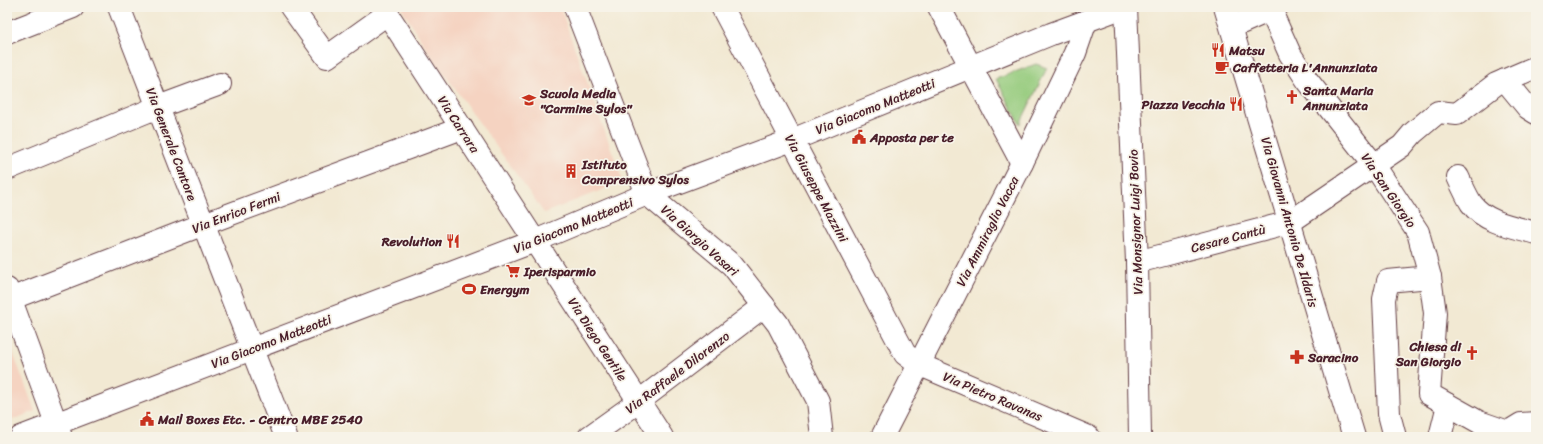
<svg xmlns="http://www.w3.org/2000/svg" width="1543" height="444" font-family="Sriracha,sans-serif">
  <rect width="100%" height="100%" fill="#f7f3e8"/>
  <filter id="ink" filterUnits="userSpaceOnUse"><feTurbulence type="fractalNoise" baseFrequency=".025" numOctaves="2"/><feDisplacementMap in="SourceGraphic" scale="8" xChannelSelector="R" yChannelSelector="G"/><feConvolveMatrix kernelMatrix="1 2 1 2 8 2 1 2 1" color-interpolation-filters="sRGB"/></filter>
  <filter id="wash" filterUnits="userSpaceOnUse"><feTurbulence type="fractalNoise" baseFrequency=".012" numOctaves="4" result="noise"/><feDisplacementMap in="SourceGraphic" scale="16" xChannelSelector="R" yChannelSelector="G"/><feGaussianBlur stdDeviation="0.9" result="paint"/><feColorMatrix in="noise" values="0 0 0 0 0 0 0 0 0 0 0 0 0 0 0 0 0 1.4 0 .05"/><feComposite in="paint" operator="in"/></filter>
  <g filter="url(#wash)">
    <rect width="100%" height="100%" fill="#f2e9d3"/>
    <g fill="#f5d3c1">
      <path d="M401,7H560L622,179L608,183L609,187L544,213L423,44Z"/>
      <path d="M7,337L35,411L7,422Z"/>
    </g>
    <path fill="#95cb7d" stroke="#707554" d="M1036,64L1047,68L1020,124L996,79Z"/>
  </g>
  <g filter="url(#ink)">
    <g fill="none" stroke-linecap="round" stroke-linejoin="round">
      <defs>
        <g id="minor">
          <path d="M119,7L286,437"/>
          <path d="M291,7L327,57L387,14"/>
          <path d="M383,7L662,437"/>
          <path d="M575,7L647,194L732,265L778,324L818,401L822,437"/>
          <path d="M722,7L905,354L918,364L1089,437"/>
          <path d="M939,7L1022,163"/>
          <path d="M1126,7L1137,262L1140,437"/>
          <path d="M1225,7L1354,437"/>
          <path d="M1269,7L1290,54L1307,80L1374,165L1418,232L1430,277L1435,313L1429,394L1479,422L1508,432"/>
          <path d="M1232,27L1277,7"/>
          <path d="M7,33L73,7"/>
          <path d="M1505,80L1528,108L1536,113"/>
          <path d="M7,169L158,107L220,84"/>
          <path d="M1458,177C1462,186 1466,195 1471,203C1485,223 1514,227 1536,233"/>
          <path d="M1137,262L1290,222L1402,146L1413,133L1438,112L1457,114L1496,84L1536,67"/>
          <path d="M7,289L61,437"/>
          <path d="M10,299L204,224L462,128"/>
          <path d="M1508,432L1521,424L1536,423"/>
          <path d="M21,437L535,241L647,194L792,140L1051,34L1124,7"/>
          <path d="M589,437L638,402L764,306"/>
          <path d="M882,437L1022,163L1075,53L1086,21"/>
          <path d="M1395,437L1389,414L1384,299L1388,281L1430,277"/>
          <path d="M1440,437L1448,405"/>
        </g>
      </defs>
      <use href="#minor" stroke="#633d44" stroke-width="24"/>
      <use href="#minor" stroke="#fff" stroke-width="22"/>
    </g>
  </g>
  <defs>
    <symbol id="restaurant-bare" viewBox="-9 -9 18 18"><path d="M-5-6h1v4h1v-4h1v4h1v-4h1v5L-1.5 .5V6h-2V.5L-5-1ZM5-6V6H3V1.5H1.5Q1.5-4 5-6Z" fill="#c8321e" stroke="#f7f3e8" stroke-width="2.5" paint-order="stroke"/></symbol>
    <symbol id="cafe-bare" viewBox="-9 -9 18 18"><path d="M-5.5-4.5H6V0H3Q3 3.5 0 3.5H-2.5Q-5.5 3.5-5.5 0ZM3-3.2v2h1.7v-2ZM-6 4.5H4V6H-6Z" fill="#c8321e" stroke="#f7f3e8" stroke-width="2.5" paint-order="stroke"/></symbol>
    <symbol id="church-bare" viewBox="-9 -9 18 18"><path d="M-1.2-6h2.4v3.5h3.3v2.4h-3.3V6h-2.4V-.1h-3.3v-2.4h3.3Z" fill="#c8321e" stroke="#f7f3e8" stroke-width="2.5" paint-order="stroke"/></symbol>
    <symbol id="school-bare" viewBox="-9 -9 18 18"><path d="M0-5L7-2L0 1L-7-2ZM-4 1L0 2.5L4 1V4Q0 6-4 4Z" fill="#c8321e" stroke="#f7f3e8" stroke-width="2.5" paint-order="stroke"/></symbol>
    <symbol id="civic-bare" viewBox="-9 -9 18 18"><path d="M-.6-6.5H3V-4.5H.6V-3L4-1V1h2V6H-6V1h2V-1L-.6-3ZM-1.2 2.5V6h2.4V2.5Z" fill="#c8321e" stroke="#f7f3e8" stroke-width="2.5" paint-order="stroke"/></symbol>
    <symbol id="building-bare" viewBox="-9 -9 18 18"><path d="M-4-6H4V6H1V3H-1V6H-4ZM-2.5-4.3h1.7v1.8h-1.7ZM.8-4.3h1.7v1.8H.8ZM-2.5-1h1.7V.8h-1.7ZM.8-1h1.7V.8H.8Z" fill="#c8321e" stroke="#f7f3e8" stroke-width="2.5" paint-order="stroke"/></symbol>
    <symbol id="supermarket-bare" viewBox="-9 -9 18 18"><path d="M-6-5.5h2.5l.6 2H6L4.5 2H-2.5L-4.4-4H-6ZM-1.5 3.2a1.3 1.3 0 1 0 .1 0ZM3 3.2a1.3 1.3 0 1 0 .1 0Z" fill="#c8321e" stroke="#f7f3e8" stroke-width="2.5" paint-order="stroke"/></symbol>
    <symbol id="stadium-bare" viewBox="-9 -9 18 18"><path d="M0-5a6.5 5 0 1 0 0 10a6.5 5 0 1 0 0-10ZM-3.5-1.8h7v3.6h-7Z" fill="#c8321e" stroke="#f7f3e8" stroke-width="2.5" paint-order="stroke"/></symbol>
    <symbol id="pharmacy-bare" viewBox="-9 -9 18 18"><path d="M-2-6h4v4h4v4h-4v4h-4v-4h-4v-4h4Z" fill="#c8321e" stroke="#f7f3e8" stroke-width="2.5" paint-order="stroke"/></symbol>
  </defs>
  <g fill-rule="evenodd">
    <use href="#restaurant-bare" x="1208" y="40" width="20" height="20"/>
    <use href="#cafe-bare" x="1212" y="57" width="20" height="20"/>
    <use href="#church-bare" x="1282" y="87" width="20" height="20"/>
    <use href="#school-bare" x="519" y="90" width="20" height="20"/>
    <use href="#restaurant-bare" x="1226" y="94" width="20" height="20"/>
    <use href="#civic-bare" x="849" y="127" width="20" height="20"/>
    <use href="#building-bare" x="561" y="161" width="20" height="20"/>
    <use href="#restaurant-bare" x="443" y="231" width="20" height="20"/>
    <use href="#supermarket-bare" x="503" y="261" width="20" height="20"/>
    <use href="#stadium-bare" x="459" y="279" width="20" height="20"/>
    <use href="#church-bare" x="1462" y="343" width="20" height="20"/>
    <use href="#pharmacy-bare" x="1287" y="347" width="20" height="20"/>
    <use href="#civic-bare" x="137" y="409" width="20" height="20"/>
  </g>
  <g text-anchor="middle" stroke-width="3.5" stroke-linejoin="round" paint-order="stroke">
    <g font-size="13" font-weight="bold" fill="#4a1f2b" stroke="#f7f3e8" text-anchor="start">
      <text x="1229" y="55">Matsu</text>
      <text x="1233" y="72">Caffetteria L'Annunziata</text>
      <text x="1303" y="95">Santa Maria<tspan x="1303" dy="15">Annunziata</tspan></text>
      <text x="540" y="98">Scuola Media<tspan x="540" dy="15">"Carmine Sylos"</tspan></text>
      <text x="1225" y="109" text-anchor="end">Piazza Vecchia</text>
      <text x="870" y="142">Apposta per te</text>
      <text x="582" y="169">Istituto<tspan x="582" dy="15">Comprensivo Sylos</tspan></text>
      <text x="442" y="246" text-anchor="end">Revolution</text>
      <text x="524" y="276">Iperisparmio</text>
      <text x="480" y="294">Energym</text>
      <text x="1461" y="351" text-anchor="end">Chiesa di<tspan x="1461" dy="15">San Giorgio</tspan></text>
      <text x="1308" y="362">Saracino</text>
      <text x="158" y="424">Mail Boxes Etc. - Centro MBE 2540</text>
    </g>
    <g font-size="13" fill="#4a1f2b" stroke="#f7f3e8">
      <text transform="translate(875 106) rotate(-22)" y="5">Via Giacomo Matteotti</text>
      <text transform="translate(459 124) rotate(57)" y="5">Via Carrara</text>
      <text transform="translate(172 144) rotate(69)" y="5">Via Generale Cantore</text>
      <text transform="translate(817 188) rotate(62)" y="5">Via Giuseppe Mazzini</text>
      <text transform="translate(1389 190) rotate(56)" y="5">Via San Giorgio</text>
      <text transform="translate(236 212) rotate(-21)" y="5">Via Enrico Fermi</text>
      <text transform="translate(1135 222) rotate(-92)" y="5">Via Monsignor Luigi Bovio</text>
      <text transform="translate(1290 222) rotate(74)" y="5">Via Giovanni Antonio De Ildaris</text>
      <text transform="translate(573 225) rotate(-22)" y="5">Via Giacomo Matteotti</text>
      <text transform="translate(987 231) rotate(-63)" y="5">Via Ammiraglio Vacca</text>
      <text transform="translate(1228 238) rotate(-15)" y="5">Cesare Cantù</text>
      <text transform="translate(700 240) rotate(42)" y="5">Via Giorgio Vasari</text>
      <text transform="translate(598 339) rotate(57)" y="5">Via Diego Gentile</text>
      <text transform="translate(271 341) rotate(-21)" y="5">Via Giacomo Matteotti</text>
      <text transform="translate(677 372) rotate(-37)" y="5">Via Raffaele Dilorenzo</text>
      <text transform="translate(993 396) rotate(23)" y="5">Via Pietro Ravanas</text>
    </g>
  </g>
  <rect width="1543" height="444" fill="none" stroke="#f7f3e8" stroke-width="24"/>
</svg>
